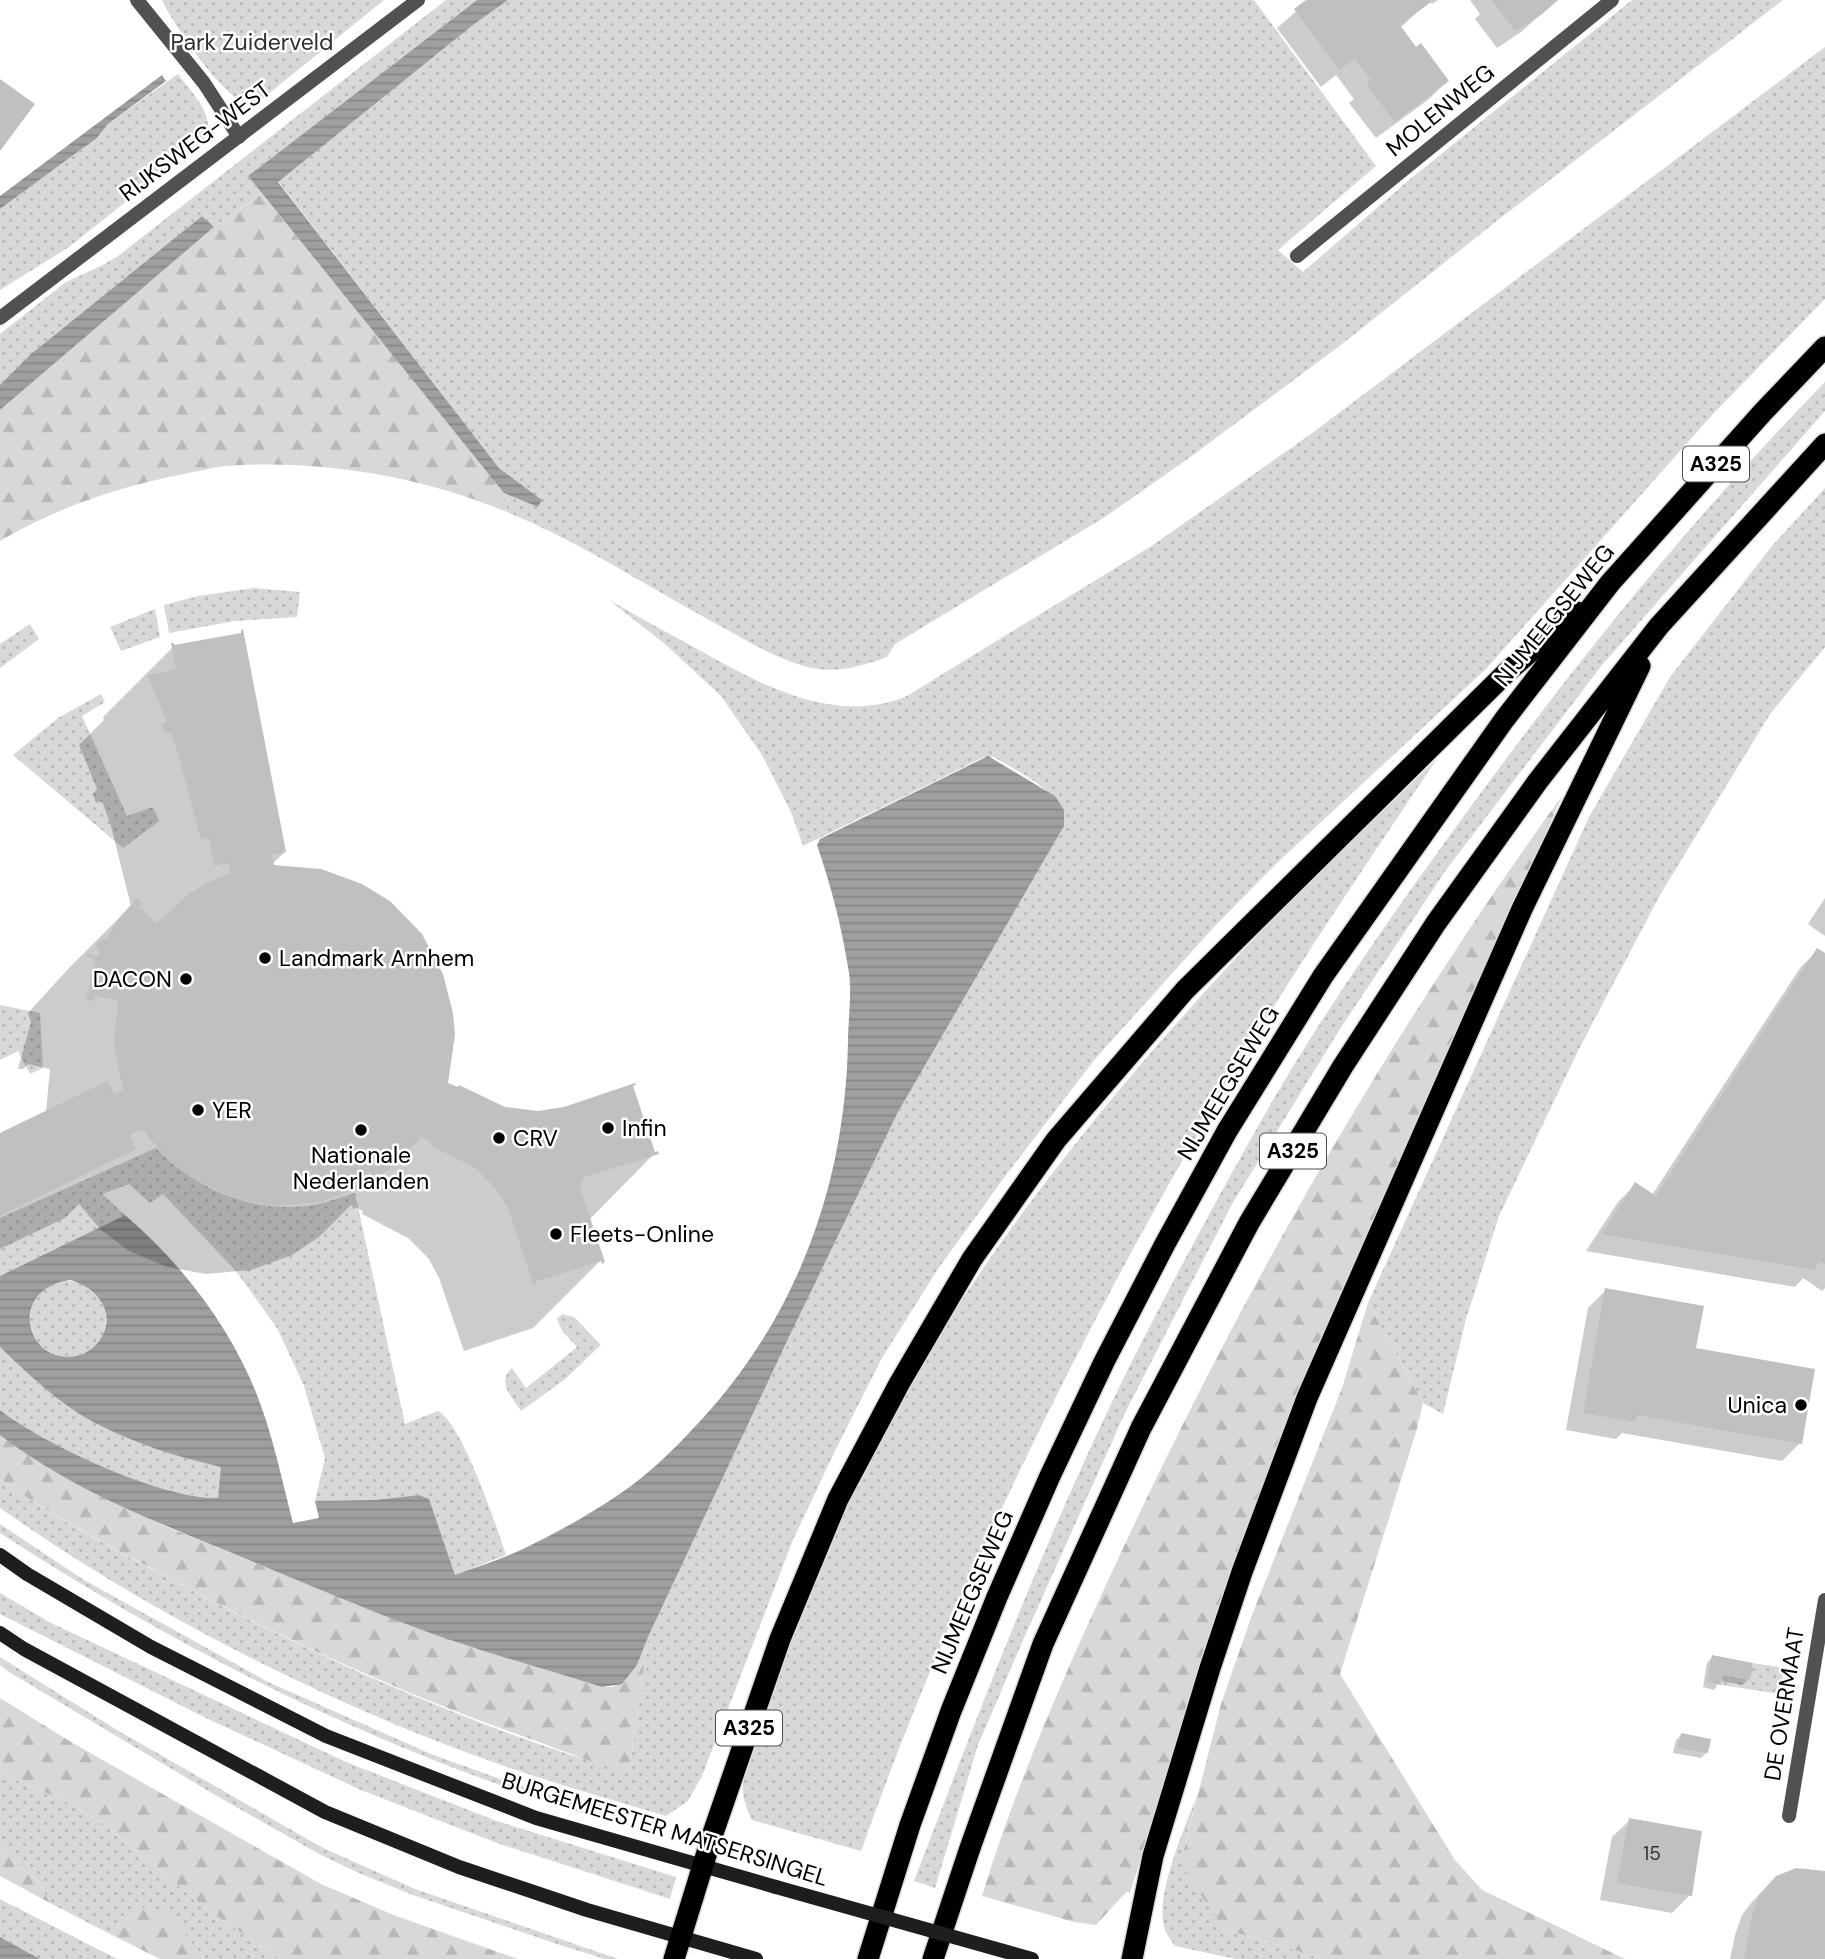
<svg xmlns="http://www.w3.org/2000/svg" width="1825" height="1959" font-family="'DM Sans',sans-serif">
  <defs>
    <pattern id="grass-dots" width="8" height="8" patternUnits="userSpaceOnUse" patternTransform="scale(1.75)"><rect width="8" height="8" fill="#d8d8d8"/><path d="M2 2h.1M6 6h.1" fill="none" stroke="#b8b8b8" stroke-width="1.8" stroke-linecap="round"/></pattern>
    <pattern id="forest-firs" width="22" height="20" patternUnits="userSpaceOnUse" patternTransform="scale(1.75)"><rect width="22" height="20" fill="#d8d8d8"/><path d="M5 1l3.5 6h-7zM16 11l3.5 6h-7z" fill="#b8b8b8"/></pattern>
    <pattern id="water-rules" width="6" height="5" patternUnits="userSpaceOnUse" patternTransform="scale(1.75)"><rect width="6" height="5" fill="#9f9f9f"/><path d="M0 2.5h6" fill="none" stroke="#878787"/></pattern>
  </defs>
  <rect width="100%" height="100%" fill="#fff"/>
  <g fill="url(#grass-dots)">
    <path d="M162,0H384L256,104C251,103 244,102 240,100C217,88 173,24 162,0Z"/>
    <path d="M446,0H477L248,176L262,194L214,227L202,216L31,354L0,385V334L66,282L103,265L118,256Z"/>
    <path d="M508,0H1254L1376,166L1278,250L1303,272L1409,180L1632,0H1783L1498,220L1342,344L1189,458L1105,517L895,644L887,657C866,665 841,672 819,669C780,663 745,639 711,621C644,584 578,541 507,512L504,493L538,507L542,500L499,468L278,181L473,25Z"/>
    <path d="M1825,47V299L1713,414L1486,669L1278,862L1213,928L1095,1059L1006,1175L938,1269L882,1358L833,1455L793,1540L702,1776L688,1801L666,1816C590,1794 513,1771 439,1742C286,1682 135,1603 0,1508V1479C57,1520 121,1553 184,1586C326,1661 475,1728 629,1773L648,1637L789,1337L898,1112L1064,826C1068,794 1018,772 994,757H984L803,846L791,812L762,755L721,696L665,644L609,600C639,617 669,634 699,650C761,685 835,726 907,696L1153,545L1311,434Z"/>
    <path d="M178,74C190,91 216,115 206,138L69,247L0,290V209L83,148L96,139L108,124Z"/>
    <path d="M1825,382V411L1602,665L1446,870L1340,1029L1232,1204L1125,1413L1024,1638L978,1745L935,1888L914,1881C982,1704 1049,1527 1134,1357C1177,1273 1222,1189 1269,1107C1330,1002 1401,902 1472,805C1580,657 1697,513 1825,382Z"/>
    <path d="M1825,488V647L1770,714L1660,895L1580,1047L1499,1216L1466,1319L1443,1414L1423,1403L1368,1303L1589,817L1670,677L1772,546Z"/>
    <path d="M254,588L300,592L297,617L235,621L169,633L164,605L198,596Z"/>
    <path d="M155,609L160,637L121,651L110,627Z"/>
    <path d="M30,624L39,639L0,668V644Z"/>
    <path d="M101,694L105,702L82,716L127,816L153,807L159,821L123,848L13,755L58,718Z"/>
    <path d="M1437,759C1356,879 1274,1000 1202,1126C1068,1358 951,1598 861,1851L752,1820C746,1808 742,1797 743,1783C745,1747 770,1695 783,1660C811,1585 843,1510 880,1439C972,1263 1099,1106 1234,960C1299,890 1369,825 1437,759Z"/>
    <path d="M0,1005L40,1013L43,1068L30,1074L18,1051L0,1060Z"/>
    <path d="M156,1148C197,1190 253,1214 313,1205C327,1203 341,1197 355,1193L405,1424L438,1411C462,1423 497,1527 506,1555L455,1575L429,1500L419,1495L374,1500L315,1501L325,1458L304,1386L277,1328L236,1271L163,1194L150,1203L129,1184L102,1194L125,1215L0,1276V1218Z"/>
    <circle cx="68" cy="1319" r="38"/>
    <path d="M562,1314L574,1317L601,1345L564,1380L521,1411C512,1397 496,1382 512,1368L526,1388L577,1347L562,1331L557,1319Z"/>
    <path d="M0,1347C28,1374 58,1403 93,1422C134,1443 177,1457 222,1467L218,1498C157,1497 48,1447 0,1410Z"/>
    <path d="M0,1524L84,1580L268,1682L431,1754L500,1779L592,1808L610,1818C595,1820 538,1798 520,1792C333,1727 165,1640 0,1533Z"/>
    <path d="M0,1593L49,1622L346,1762L494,1820L676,1877L670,1899L497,1843L361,1790L206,1718L0,1614Z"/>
    <path d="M0,1657L117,1730L323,1848L415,1889L618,1959H605L557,1944L413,1895L361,1874L319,1854L217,1796L9,1672L0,1665Z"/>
    <path d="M1753,1663L1784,1668L1780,1694L1721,1685L1723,1675L1749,1680Z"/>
    <path d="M0,1773L67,1802L105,1825L212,1913L280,1959H205L198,1951L132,1913L110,1934L50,1903L38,1881L16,1864L0,1845Z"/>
    <path d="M1198,1793L1184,1848L1224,1929L1324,1959H1236L1175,1946C1171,1940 1165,1933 1164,1926C1155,1894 1186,1824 1198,1793Z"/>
    <path d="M0,1899L117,1959H40L0,1937Z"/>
  </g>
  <g fill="url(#forest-firs)">
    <path d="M262,194L489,472L504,493L507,512C421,476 319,459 226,466C210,468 194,472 179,475C115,488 56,508 0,541V410L214,227Z"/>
    <path d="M1562,796L1276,1454L1237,1554L1130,1893L1126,1892L1096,1925L1074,1922L982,1896C1019,1775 1072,1657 1126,1542C1248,1281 1393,1029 1562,796Z"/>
    <path d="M1368,1303L1423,1403L1416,1432L1340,1674L1455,1860L1482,1890L1625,1959H1324L1224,1929L1187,1874L1184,1849L1221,1704L1252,1615L1342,1388Z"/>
    <path d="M0,1435L51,1470L167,1527L422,1630L602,1687H613L637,1665L648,1637L629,1774C598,1765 569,1753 539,1742C418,1700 302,1648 188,1588C124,1554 59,1521 0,1479Z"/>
    <path d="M0,1698L71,1742L321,1884L396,1916L518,1959H280L212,1913L105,1825L67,1802L0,1773Z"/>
    <path d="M0,1845L16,1864L38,1881L50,1903L0,1876Z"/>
    <path d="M145,1907C175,1910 186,1939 205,1959H160L110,1934L132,1913Z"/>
  </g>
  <g fill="url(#water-rules)" fill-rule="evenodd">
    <path d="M477,0H508L473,25L278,182L499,468L542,500L538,507L504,493L248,176Z"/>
    <path d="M162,75L166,81L108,124L96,139L83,148L0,209V196Z"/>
    <path d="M202,216L214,227L0,410V385L31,354Z"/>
    <path d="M988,756L1055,796L1064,810V826L898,1112L789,1337L648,1637L637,1665L622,1684L602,1687C542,1668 479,1651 419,1629C356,1605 294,1579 232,1553C151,1520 69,1488 0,1435V1410C45,1445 161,1499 218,1498L221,1467C177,1457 133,1443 93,1422C58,1403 28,1374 0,1347V1276L125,1215C181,1263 230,1326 257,1395C273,1436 282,1480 293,1523L319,1518L315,1501L374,1500L419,1495L429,1499L455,1575C479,1566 506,1558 529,1546C560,1531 592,1513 621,1493C645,1477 668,1455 688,1434C793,1327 845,1191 848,1042C848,1020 852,995 849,973C842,928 832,889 817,845L820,839ZM70,1280C98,1287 118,1314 99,1341C93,1349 85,1354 76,1356C25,1365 7,1289 70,1280Z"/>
    <path d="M0,1937L40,1959H0Z"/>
  </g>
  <g fill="#0003">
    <path d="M1309,0H1438L1432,4L1429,1L1400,28L1415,49L1447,81L1429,99L1376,138L1349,103L1354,99L1336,75L1321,87L1277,28Z"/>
    <path d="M1470,0H1557L1521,32L1497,48L1475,19L1480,14Z"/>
    <path d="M172,648L285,852L270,866L446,1084L504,1108L654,1154L589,1220L602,1259L533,1328L464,1351L439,1278L429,1259L408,1238L362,1214L363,1211L351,1205L319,1237L292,1255L251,1270L206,1274L167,1267L129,1251L101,1230L79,1204L65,1218L0,1249V1135L46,1112L50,1069L28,1064L23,1069H18L31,1022L28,1013L68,969L131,906L111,826L102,801L96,803L93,794L97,789L79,745L104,720L103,717Z"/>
    <path d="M1825,898V936L1808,924Z"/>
    <path d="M1818,950L1825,955V1288L1822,1291L1803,1278L1795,1287L1586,1251L1618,1202L1636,1184L1652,1195L1800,968Z"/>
    <path d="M1606,1290L1694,1350L1800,1443L1782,1461L1622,1433L1616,1439L1566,1430L1588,1308Z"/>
    <path d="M1712,1657L1748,1679L1743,1685L1720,1681L1714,1690L1703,1687L1707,1663Z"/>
    <path d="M1681,1735L1707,1752L1701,1758L1673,1753L1676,1740Z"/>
    <path d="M1630,1820L1690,1895L1672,1913L1600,1900L1612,1837Z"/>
    <path d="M1806,1869L1825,1873V1959H1730L1735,1935L1742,1915L1751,1903L1769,1884L1786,1873Z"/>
  </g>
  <g fill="#c0c0c0">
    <path d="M1306,0H1429L1431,2L1400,25L1416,47L1421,43L1449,81L1395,122L1366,84L1371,80L1355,59L1339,70L1294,9Z"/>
    <path d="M1492,0H1558L1541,15L1515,31Z"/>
    <path d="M0,79L35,104L0,151Z"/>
    <path d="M243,629L286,852L272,855L274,865L321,869L362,884L390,901L422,934L443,974L453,1013L455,1035L448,1083L458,1087L459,1085L505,1107L538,1111L564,1107L635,1083L636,1085L633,1086L655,1152L658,1151L659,1154L584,1177L580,1188L605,1262L602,1264L601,1261L535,1282L537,1285L534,1286L508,1208L497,1190L477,1169L430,1145L431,1142L421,1137L390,1169L363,1186L321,1202L275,1206L237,1199L198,1182L169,1161L142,1129L130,1135L136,1149L0,1216V1133L107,1081L114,1094L123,1090L114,1045L118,1000L95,996L94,1001L86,1000L96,960L86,956L87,953L97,957L100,952L96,946L98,941L107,938L120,917L137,898L143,903L139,907L157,923L189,894L209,882L231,873L229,863L214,866L209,838L201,840L179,757L171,733L165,735L161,724L167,722L147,675L176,669L171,643H174V645L241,633V630Z"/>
    <path d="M1817,948L1825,953V1264L1820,1261L1814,1270L1602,1234L1635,1182L1656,1196Z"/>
    <path d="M1605,1288L1704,1306L1696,1348L1815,1369L1802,1444L1636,1415L1635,1422L1583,1413Z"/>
    <path d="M1712,1655L1753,1663L1750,1680L1723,1675L1721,1685L1707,1682Z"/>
    <path d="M1681,1733L1711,1739L1708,1753L1678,1748Z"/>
    <path d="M1629,1818L1702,1831L1692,1896L1617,1883Z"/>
    <path d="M1796,1868L1825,1871V1959H1744L1752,1916L1759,1895L1776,1876Z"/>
  </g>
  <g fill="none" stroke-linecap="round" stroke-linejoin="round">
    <defs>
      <g id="motorway">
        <path d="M674,1959L712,1836L780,1639L838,1499L899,1384L972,1259L1056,1140L1185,990L1507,672L1577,612"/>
        <path d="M868,1959L910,1825L951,1711L997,1597L1050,1476L1104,1362L1165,1244L1227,1131L1323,976L1504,720L1610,583L1763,412L1825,347"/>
        <path d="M933,1959L970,1848L1043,1644L1141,1428L1249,1223L1343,1066L1436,923L1538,781L1659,626L1825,444"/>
        <path d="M1132,1959L1153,1856L1210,1668L1242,1572L1307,1398L1522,909L1640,666"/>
      </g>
    </defs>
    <use href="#motorway" stroke="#dbdbdb" stroke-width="24"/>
    <g stroke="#515151" stroke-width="14">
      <path d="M137,0L204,83L239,137"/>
      <path d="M1297,256L1612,0"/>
      <path d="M0,318L418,0"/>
      <path d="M1789,1816L1825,1600"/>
    </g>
    <g stroke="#1e1e1e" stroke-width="14">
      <path d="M0,1555L27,1574L151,1647L326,1736L536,1818L776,1887"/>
      <path d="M0,1633L24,1649L325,1812L459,1867L587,1910L756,1959"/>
    </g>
    <use href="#motorway" stroke="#000" stroke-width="21"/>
    <path stroke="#1e1e1e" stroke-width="14" d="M776,1887L1032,1959"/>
  </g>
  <g fill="#000" stroke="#fff" stroke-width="2.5">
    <circle cx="265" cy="958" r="7"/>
    <circle cx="186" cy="979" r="7"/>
    <circle cx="198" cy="1110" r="7"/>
    <circle cx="608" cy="1128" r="7"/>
    <circle cx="361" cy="1130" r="7"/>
    <circle cx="499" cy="1138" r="7"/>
    <circle cx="556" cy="1234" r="7"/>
    <circle cx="1801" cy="1405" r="7"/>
  </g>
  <g text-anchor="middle" stroke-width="5" stroke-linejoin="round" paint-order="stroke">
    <g font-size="19" fill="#303030">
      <text x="1652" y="1860">15</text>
    </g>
    <g fill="#fff" stroke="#4c4c4c" stroke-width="2">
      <rect x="1683" y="446.5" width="66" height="35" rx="5"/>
      <rect x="1260" y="1133.5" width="66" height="35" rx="5"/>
      <rect x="716" y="1710.5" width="66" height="35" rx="5"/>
    </g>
    <g font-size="21" font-weight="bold" fill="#000">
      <text x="1716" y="471">A325</text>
      <text x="1293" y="1158">A325</text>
      <text x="749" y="1735">A325</text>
    </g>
    <g font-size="23" fill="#2f2f2f" stroke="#fff">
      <text x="252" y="50">Park Zuiderveld</text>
    </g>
    <g font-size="23" fill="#000" stroke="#fff">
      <text transform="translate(1440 110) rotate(-39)" y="8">MOLENWEG</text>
      <text transform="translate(195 141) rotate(-37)" y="8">RIJKSWEG-WEST</text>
      <text transform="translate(1554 615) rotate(-51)" y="8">NIJMEEGSEWEG</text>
      <text transform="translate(1228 1083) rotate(-59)" y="8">NIJMEEGSEWEG</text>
      <text transform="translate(972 1592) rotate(-67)" y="8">NIJMEEGSEWEG</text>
      <text transform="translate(1784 1704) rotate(-81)" y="8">DE OVERMAAT</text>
      <text transform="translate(665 1829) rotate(17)" y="8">BURGEMEESTER MATSERSINGEL</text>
    </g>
    <g font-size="23" fill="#000" stroke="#fff" text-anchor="start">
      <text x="279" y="966">Landmark Arnhem</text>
      <text x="172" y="987" text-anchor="end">DACON</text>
      <text x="212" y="1118">YER</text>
      <text x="622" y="1136">Infin</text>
      <text x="513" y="1146">CRV</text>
      <text x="361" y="1163" text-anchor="middle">Nationale<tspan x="361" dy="26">Nederlanden</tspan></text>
      <text x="570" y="1242">Fleets-Online</text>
      <text x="1787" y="1413" text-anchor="end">Unica</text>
    </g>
  </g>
</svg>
